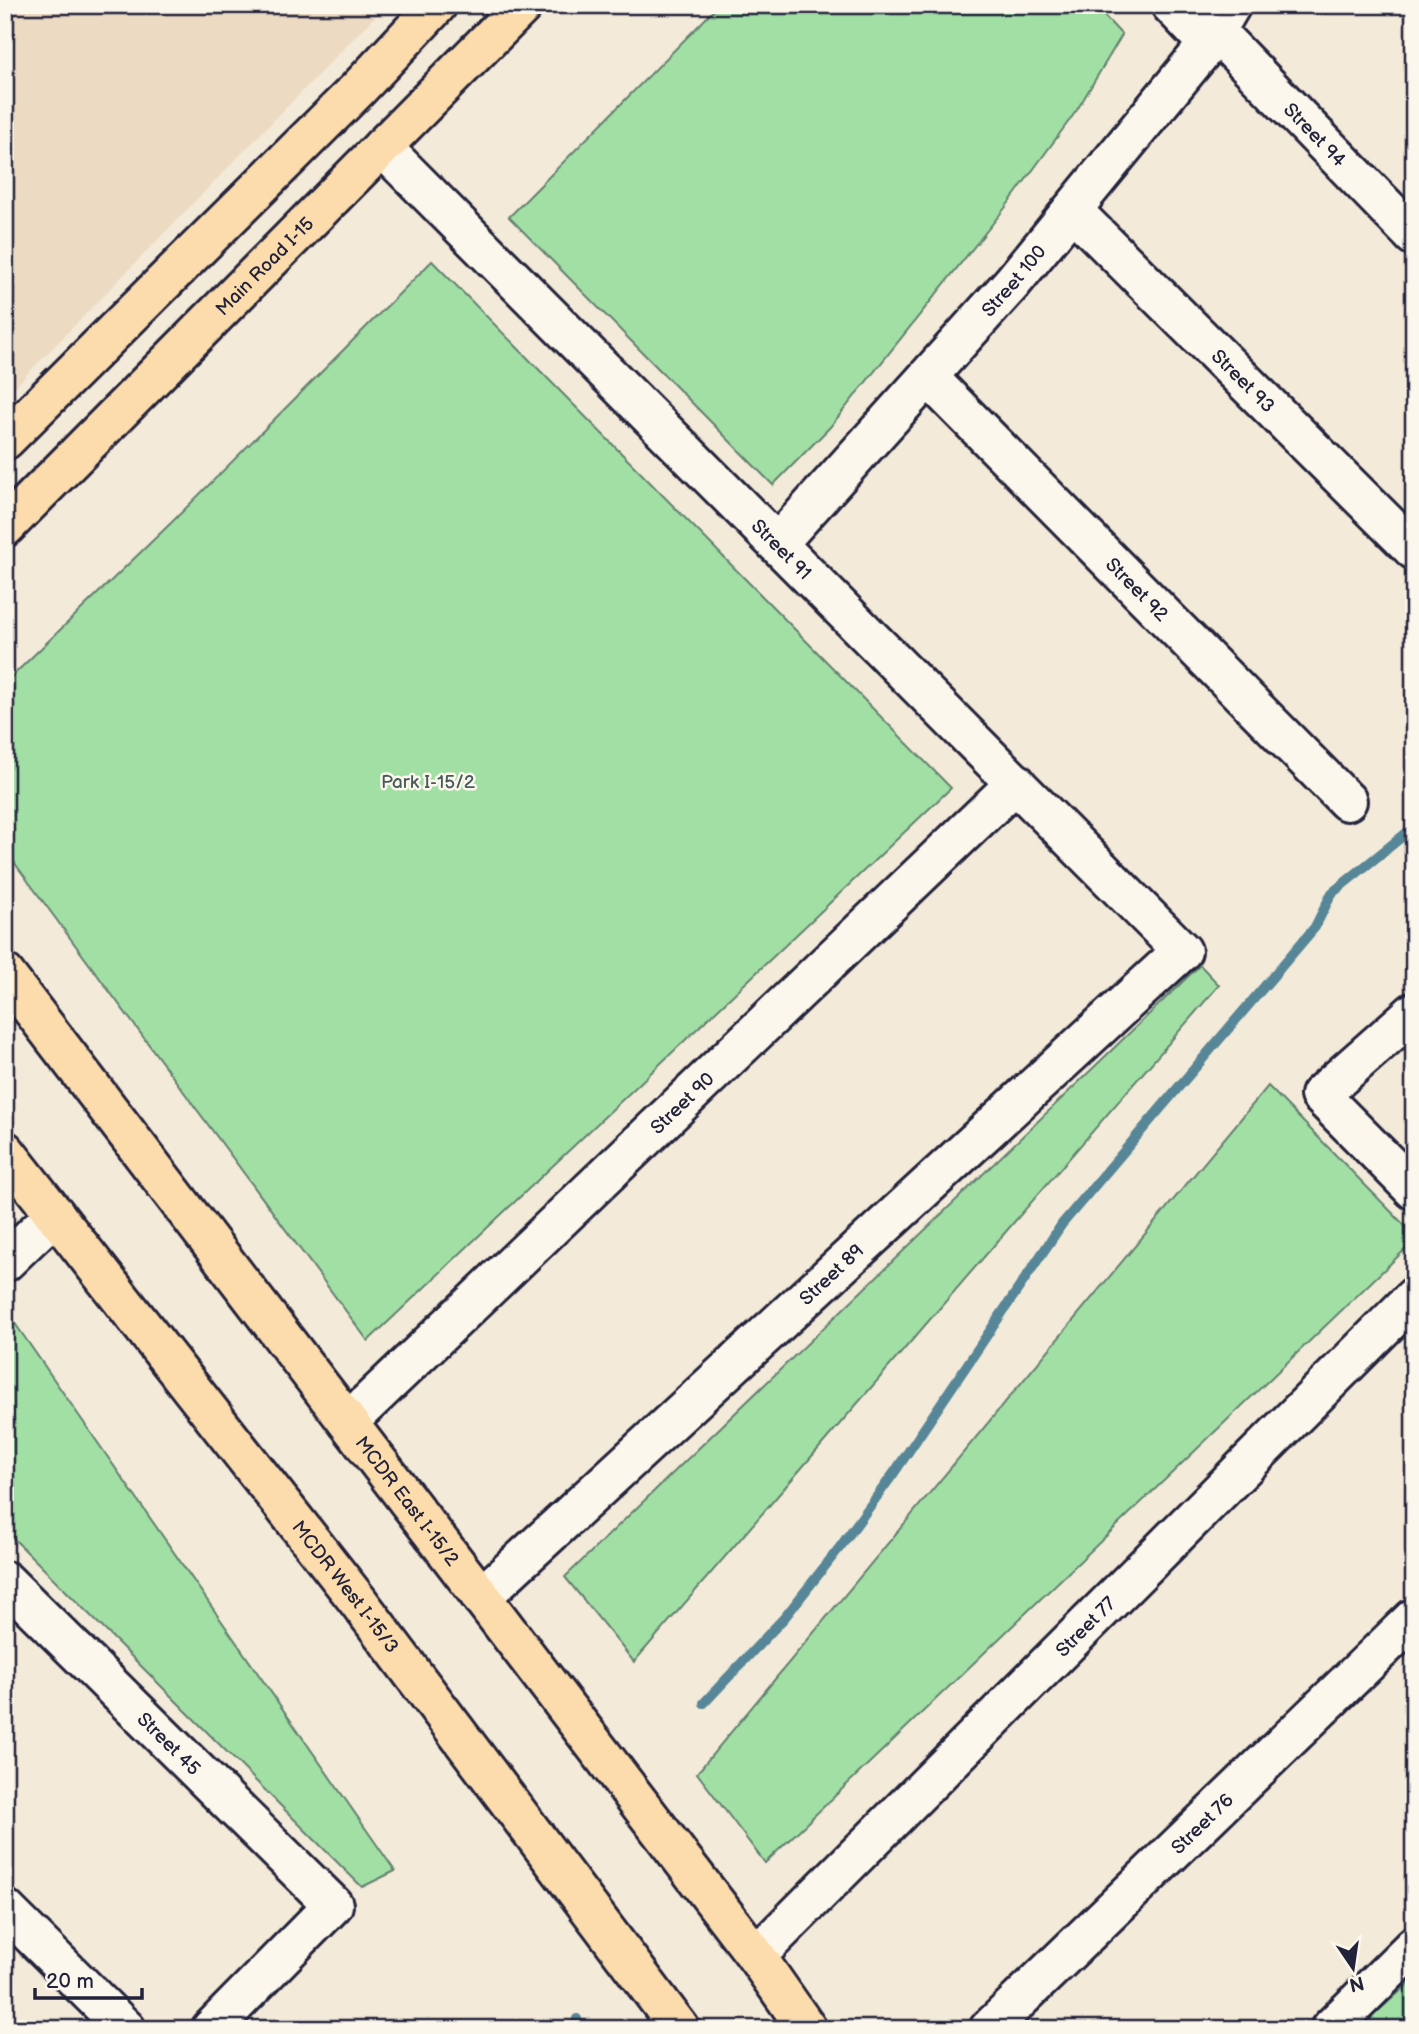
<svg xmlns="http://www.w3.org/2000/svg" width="1419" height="2034" font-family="'Balsamiq Sans',sans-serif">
  <rect width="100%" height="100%" fill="#f4ead9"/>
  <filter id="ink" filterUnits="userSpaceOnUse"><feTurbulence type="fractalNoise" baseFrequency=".0143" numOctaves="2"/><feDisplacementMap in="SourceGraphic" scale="14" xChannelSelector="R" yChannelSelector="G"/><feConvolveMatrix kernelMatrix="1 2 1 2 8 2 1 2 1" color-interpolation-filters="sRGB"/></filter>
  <g filter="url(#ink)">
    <path fill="#ecdbc2" d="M5,5H386L5,397Z"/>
    <g fill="#a2dfa5" stroke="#628070" stroke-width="2">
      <path d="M719,5H1094L1122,35L1077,110L1005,208L830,427L773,485L509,217Z"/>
      <path d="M432,261L951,788L368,1341L5,850V683L172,522Z"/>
      <path d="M1200,965L1219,985L634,1662L565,1577Z"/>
      <path d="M1268,1086L1414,1235V1241L765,1863L697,1773Z"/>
      <path d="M5,1309L395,1871L362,1887L5,1530Z"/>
      <path d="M1414,1979V2029H1358Z"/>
    </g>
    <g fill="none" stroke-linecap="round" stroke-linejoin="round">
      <g stroke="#568697" stroke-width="10">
        <path d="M704,1703L785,1617L840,1547L894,1473L1062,1224L1315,927L1332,893L1414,827"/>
        <path d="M575,2029L577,2019"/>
      </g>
      <defs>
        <g id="minor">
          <path d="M1171,5L1208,44"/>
          <path id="s1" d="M1215,31L1414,236"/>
          <path id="s2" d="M382,147L1182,951L481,1597"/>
          <path id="s3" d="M1072,210L1414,550"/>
          <path id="s4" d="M928,377L1347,801"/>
          <path id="s5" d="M777,544L1012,283L1208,44L1231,5"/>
          <path d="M1414,1012L1320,1095L1414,1190"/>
          <path d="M5,1262L55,1214"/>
          <path id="s6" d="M348,1422L1016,783"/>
          <path id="s7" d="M5,1581L333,1905L211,2029"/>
          <path d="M5,1909L126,2029"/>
          <path id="s8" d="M756,1956L1414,1297"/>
          <path id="s9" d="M989,2029L1414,1618"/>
          <path d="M1330,2029L1414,1946"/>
        </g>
        <g id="major">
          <path d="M5,440L358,89L437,5"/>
          <path id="s10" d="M5,527L523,5"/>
          <path id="s11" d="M5,974L756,1956L807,2029"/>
          <path id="s12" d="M5,1151L358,1601L680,2029"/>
        </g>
      </defs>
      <use href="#minor" stroke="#22223b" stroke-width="44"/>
      <use href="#major" stroke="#22223b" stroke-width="44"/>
      <use href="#minor" stroke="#fbf7ec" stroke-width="38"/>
      <use href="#major" stroke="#fcdcac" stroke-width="38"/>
    </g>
  </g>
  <g text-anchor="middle" stroke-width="5" stroke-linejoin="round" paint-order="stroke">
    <g font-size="19" fill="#22223b" stroke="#fbf7ec">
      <text dy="7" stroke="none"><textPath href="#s1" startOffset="144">Street 94</textPath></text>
      <text dy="7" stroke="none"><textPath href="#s10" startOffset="368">Main Road I-15</textPath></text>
      <text dy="7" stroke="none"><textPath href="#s5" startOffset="354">Street 100</textPath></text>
      <text dy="7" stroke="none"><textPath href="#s3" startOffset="242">Street 93</textPath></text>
      <text dy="7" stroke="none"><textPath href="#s2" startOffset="567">Street 91</textPath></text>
      <text dy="7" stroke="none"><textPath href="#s4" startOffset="298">Street 92</textPath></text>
      <text dy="7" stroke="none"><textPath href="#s6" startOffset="462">Street 90</textPath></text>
      <text transform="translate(831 1274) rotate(-43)" y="7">Street 89</text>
      <text dy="7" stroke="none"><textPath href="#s11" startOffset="663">MCDR East I-15/2</textPath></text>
      <text dy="7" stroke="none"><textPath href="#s12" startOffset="553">MCDR West I-15/3</textPath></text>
      <text dy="7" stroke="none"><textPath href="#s8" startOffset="466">Street 77</textPath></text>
      <text dy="7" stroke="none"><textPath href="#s7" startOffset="231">Street 45</textPath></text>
      <text dy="7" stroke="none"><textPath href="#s9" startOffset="296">Street 76</textPath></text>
    </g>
    <g font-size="19" fill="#485b5b" stroke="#fbf7ec">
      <text x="428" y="788">Park I-15/2</text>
    </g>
  </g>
  <rect width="1419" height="2034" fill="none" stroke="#fbf7ec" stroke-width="28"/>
  <rect x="14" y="14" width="1391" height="2006" fill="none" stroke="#22223b" stroke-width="2.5" filter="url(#ink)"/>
  <g transform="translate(1353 1968) rotate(167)" stroke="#fbf7ec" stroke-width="5" paint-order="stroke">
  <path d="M0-5L12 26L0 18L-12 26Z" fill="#22223b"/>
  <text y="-10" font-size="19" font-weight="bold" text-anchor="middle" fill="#22223b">N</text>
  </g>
  <path d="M35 1988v10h107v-10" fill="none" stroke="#22223b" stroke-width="3.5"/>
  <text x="46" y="1988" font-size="21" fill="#22223b" stroke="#fbf7ec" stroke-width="5" paint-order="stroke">20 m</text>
</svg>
